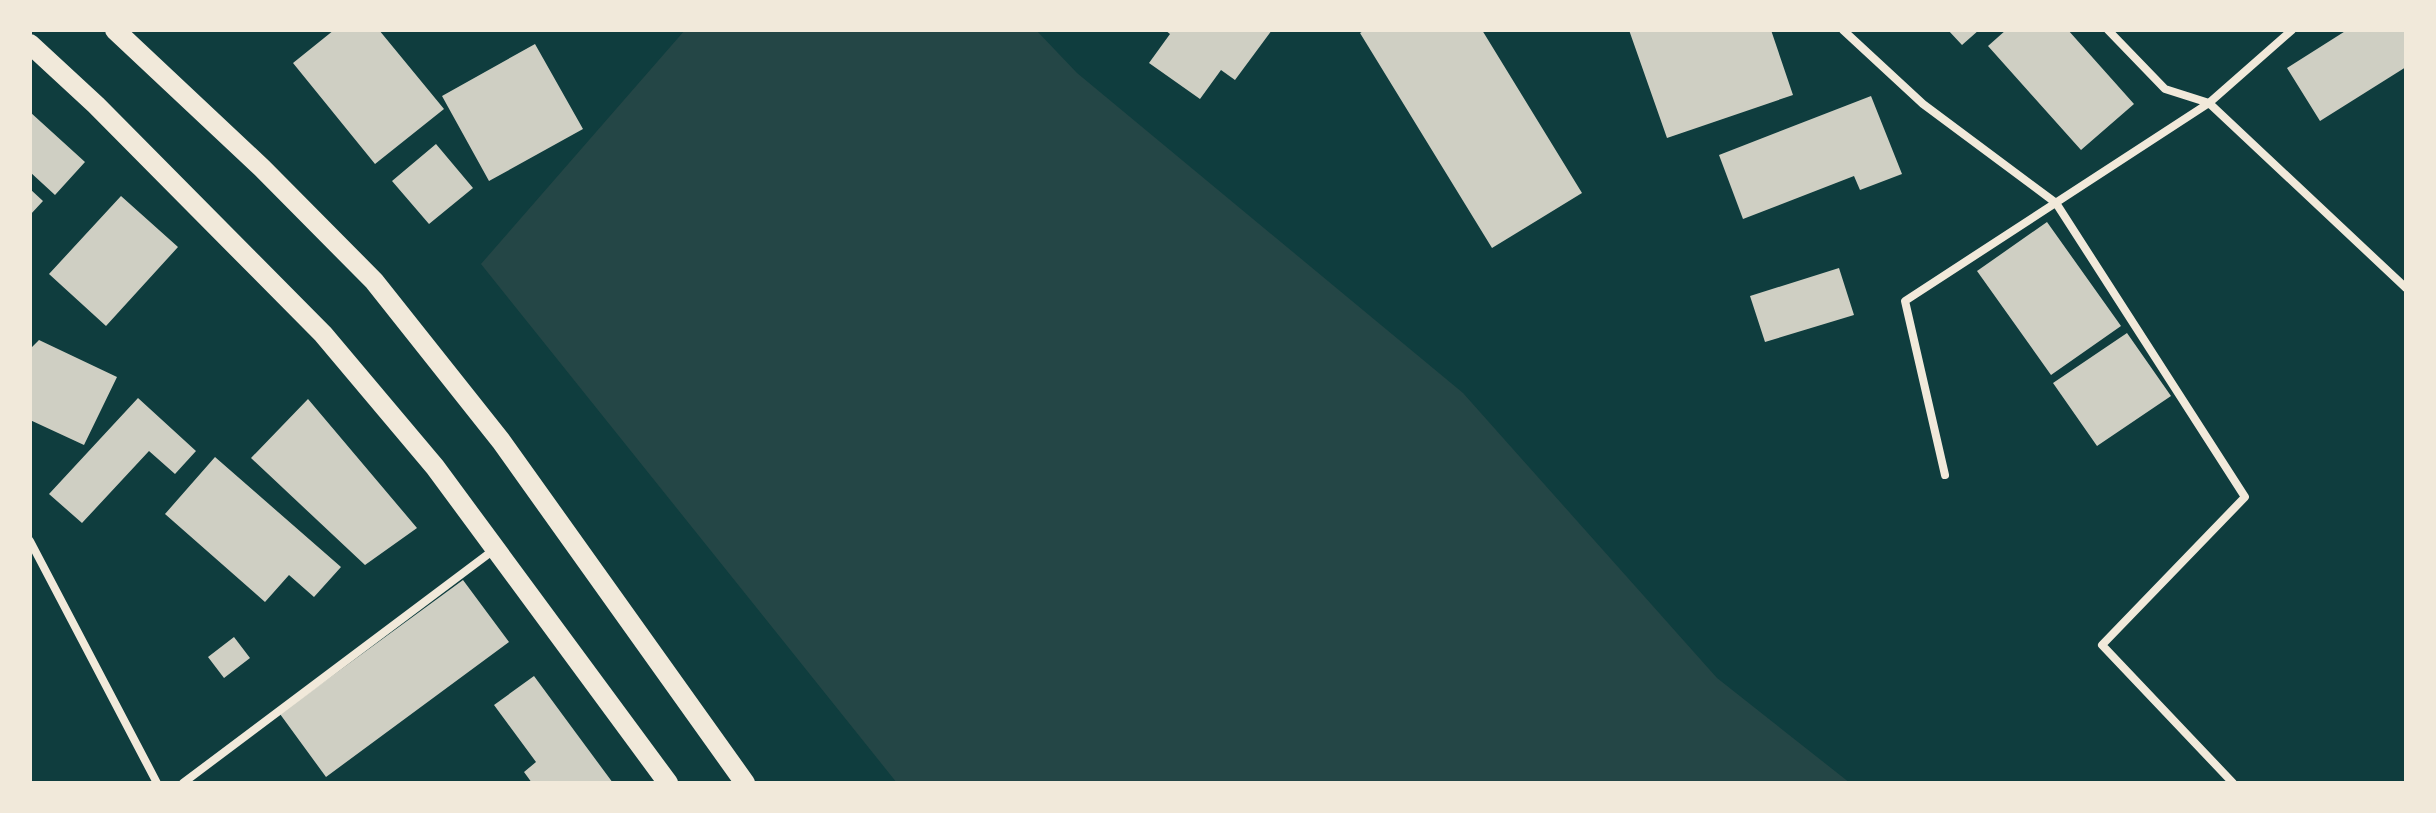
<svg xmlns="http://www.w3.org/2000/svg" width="2436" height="813" viewBox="0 0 2436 813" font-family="'Varela Round',sans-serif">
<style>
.green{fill:#244646}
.building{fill:#cfcfc3}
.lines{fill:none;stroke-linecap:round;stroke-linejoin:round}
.minor{stroke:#f1e9da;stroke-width:8}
.primary{stroke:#f1e9da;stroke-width:20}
</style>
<rect width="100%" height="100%" fill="#0f3d3e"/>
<path class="green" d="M685,30H1036L1077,73L1463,393L1717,678L1850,783H897L481,264Z"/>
<path class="building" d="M334,30H379L444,109L375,164L293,63Z
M1165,30H1226L1228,32L1230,30H1272L1235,80L1221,70L1200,99L1149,63L1170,34Z
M1365,30H1482L1582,193L1492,248L1360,33Z
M1629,30H1771L1793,95L1667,138Z
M1948,30H1979L1962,45Z
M2006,30H2068L2134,104L2081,150L1988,46Z
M2347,30H2406V67L2320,121L2287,68Z
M535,44L583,129L489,181L442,96Z
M1871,96L1902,174L1860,190L1854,176L1743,219L1719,155Z
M30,112L85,162L55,195L30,172Z
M436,144L473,188L429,224L392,181Z
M30,189L43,201L30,215Z
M121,196L178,247L106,326L49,274Z
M2047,222L2121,326L2051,375L1977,271Z
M1839,268L1854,315L1765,342L1750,296Z
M2127,333L2171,396L2097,446L2053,383Z
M39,340L117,377L84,445L30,420V349Z
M138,398L196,451L175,474L149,451L82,523L49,494Z
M308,399L417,528L365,565L251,458Z
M215,457L341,567L314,597L289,575L265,602L165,514Z
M463,580L509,642L326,777L280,714Z
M234,637L250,658L224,678L208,657Z
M534,676L576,733L613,783H532L524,772L536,762L494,705Z"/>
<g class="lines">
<path class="minor" d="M1843,30L1923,104L2056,203L2245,497L2102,645L2233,783
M2108,30L2165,89L2209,103L2406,288
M1945,475L1905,301L2209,103L2292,30
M30,541L157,783
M183,783L495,549"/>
<path class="primary" d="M115,30L262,168L374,281L501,441L745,783
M30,44L96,105L323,334L435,467L668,783"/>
</g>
<rect width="2436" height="813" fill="none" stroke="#f1e9da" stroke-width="64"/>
</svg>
